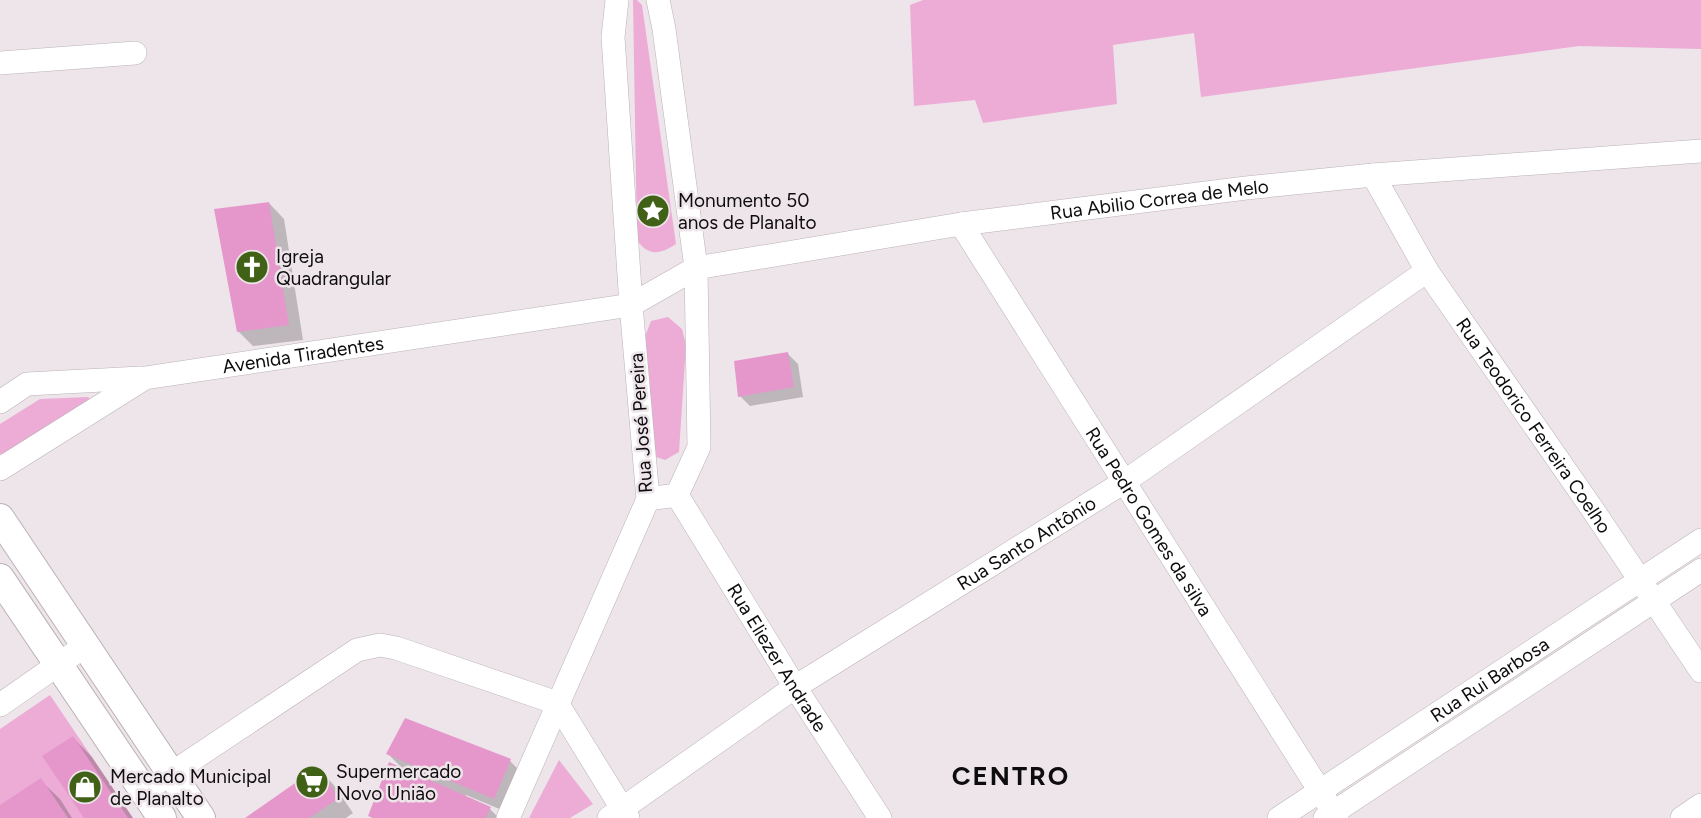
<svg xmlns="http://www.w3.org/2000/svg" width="1701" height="818" viewBox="0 0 1701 818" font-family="Figtree,sans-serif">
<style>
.green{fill:#ecacd6}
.shadow{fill:#0003}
.building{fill:#e597cb}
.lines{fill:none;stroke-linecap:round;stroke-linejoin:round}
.minor-casing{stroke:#bab2b7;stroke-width:24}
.tertiary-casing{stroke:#bab2b7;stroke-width:30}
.minor{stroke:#fff;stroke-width:23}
.tertiary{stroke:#fff;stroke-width:28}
.labels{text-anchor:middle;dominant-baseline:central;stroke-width:5;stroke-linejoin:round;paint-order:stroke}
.poi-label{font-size:19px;fill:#0e0c0d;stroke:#ede5ea;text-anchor:start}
.street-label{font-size:19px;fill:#0e0c0d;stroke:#ede5ea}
.district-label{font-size:26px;font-weight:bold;letter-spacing:2px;fill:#0e0c0d;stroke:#ede5ea}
</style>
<rect width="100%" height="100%" fill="#ede5ea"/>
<path class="green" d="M633,0H637L642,5L676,244C661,254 648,257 637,240Z
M923,0H1701V49L1579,46L1201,97L1194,33L1113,45L1117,104L983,123L975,100L914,106L910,5Z
M668,317L682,329L686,345L679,452L665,460L656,457L648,448L644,339L651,321Z
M88,397L91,400L1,455L0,453V424L40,399Z
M50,695L133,818H0V729Z
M559,760L593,804L570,818H529Z"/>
<path class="shadow" d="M269,203L284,219L303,340L253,346L238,331Z
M788,354L798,364L803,397L750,406L740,396Z
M73,738L92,757L133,818H86Z
M388,754L510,761L525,776L509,813L466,795L465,798L490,809L499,818H373L370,816L405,771Z
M318,769L333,784L353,813L346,818H248Z
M40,780L60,799L72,818H0V807Z"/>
<path class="building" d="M269,202L289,325L237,332L214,209Z
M788,352L794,387L738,397L734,361Z
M405,718L511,759L494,799L386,754Z
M73,736L128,818H84L42,756Z
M389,762L491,807L486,818H373L368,816Z
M318,767L339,798L309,818H245Z
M41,778L68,818H0V805Z"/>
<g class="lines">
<defs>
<g id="minor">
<path d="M0,63L135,53"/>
<path id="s1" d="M1373,175L1427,271L1593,510L1701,671"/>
<path id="s2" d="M961,224L1337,818"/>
<path d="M0,402L27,384L141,378"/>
<path id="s3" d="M0,469L145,378L631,305L696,268L961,224L1246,188L1373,175L1701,151"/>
<path id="s4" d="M677,495L795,687L880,818"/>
<path d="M648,499L677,495L699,447L696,268L664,29L658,0"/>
<path d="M0,705L86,645"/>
<path d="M145,791L357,650L380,645L396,648L557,703L628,818"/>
<path d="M508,818L648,499L631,305L613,37L617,0"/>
<path id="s5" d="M609,818L795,687L1124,482L1427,271"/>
<path id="s6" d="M1279,818L1701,540"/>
<path d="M1325,818L1701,570"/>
<path d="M1682,818L1701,805"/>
</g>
<path id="tertiary" d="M0,518L201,818
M0,578L162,818"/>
</defs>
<use href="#minor" class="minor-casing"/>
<use href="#tertiary" class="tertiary-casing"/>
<use href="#minor" class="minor"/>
<use href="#tertiary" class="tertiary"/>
</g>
<defs>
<symbol id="sight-disc" viewBox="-11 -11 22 22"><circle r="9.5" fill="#416116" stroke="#ede5ea"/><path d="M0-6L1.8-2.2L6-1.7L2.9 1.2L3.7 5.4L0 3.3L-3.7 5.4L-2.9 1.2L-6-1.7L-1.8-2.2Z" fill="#fff"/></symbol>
<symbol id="church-disc" viewBox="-11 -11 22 22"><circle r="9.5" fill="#416116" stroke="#ede5ea"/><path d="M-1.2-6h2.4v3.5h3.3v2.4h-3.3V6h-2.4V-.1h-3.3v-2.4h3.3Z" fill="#fff"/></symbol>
<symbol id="supermarket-disc" viewBox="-11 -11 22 22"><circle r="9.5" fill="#416116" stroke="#ede5ea"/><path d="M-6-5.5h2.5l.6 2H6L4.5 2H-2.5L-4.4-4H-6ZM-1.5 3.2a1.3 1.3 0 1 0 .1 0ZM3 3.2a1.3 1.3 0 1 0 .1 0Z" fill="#fff"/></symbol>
<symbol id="shop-disc" viewBox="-11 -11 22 22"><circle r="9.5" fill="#416116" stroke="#ede5ea"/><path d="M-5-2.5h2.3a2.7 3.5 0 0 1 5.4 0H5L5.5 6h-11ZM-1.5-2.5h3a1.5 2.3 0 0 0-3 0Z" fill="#fff"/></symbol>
</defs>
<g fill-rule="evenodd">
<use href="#sight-disc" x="634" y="192" width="38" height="38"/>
<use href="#church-disc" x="233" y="248" width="38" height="38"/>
<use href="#supermarket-disc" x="293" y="763" width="38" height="38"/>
<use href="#shop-disc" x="66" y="768" width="38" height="38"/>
</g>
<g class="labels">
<g class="poi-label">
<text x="678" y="200">Monumento 50<tspan x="678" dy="22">anos de Planalto</tspan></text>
<text x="276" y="256">Igreja<tspan x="276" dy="22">Quadrangular</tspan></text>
<text x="336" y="771">Supermercado<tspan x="336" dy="22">Novo União</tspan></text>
<text x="110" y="776">Mercado Municipal<tspan x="110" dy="22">de Planalto</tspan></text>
</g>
<g class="street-label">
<text stroke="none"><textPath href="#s3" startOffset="1206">Rua Abilio Correa de Melo</textPath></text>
<text stroke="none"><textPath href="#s3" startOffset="331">Avenida Tiradentes</textPath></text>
<text transform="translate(641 423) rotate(-94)">Rua José Pereira</text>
<text stroke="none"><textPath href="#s1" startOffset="298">Rua Teodorico Ferreira Coelho</textPath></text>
<text stroke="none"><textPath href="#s2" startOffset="352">Rua Pedro Gomes da silva</textPath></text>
<text stroke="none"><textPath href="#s5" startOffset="500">Rua Santo Antônio</textPath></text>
<text stroke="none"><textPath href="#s4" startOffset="191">Rua Eliezer Andrade</textPath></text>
<text stroke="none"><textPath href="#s6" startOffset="252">Rua Rui Barbosa</textPath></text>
</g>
<g class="district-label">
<text x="1011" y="776">CENTRO</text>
</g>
</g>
</svg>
